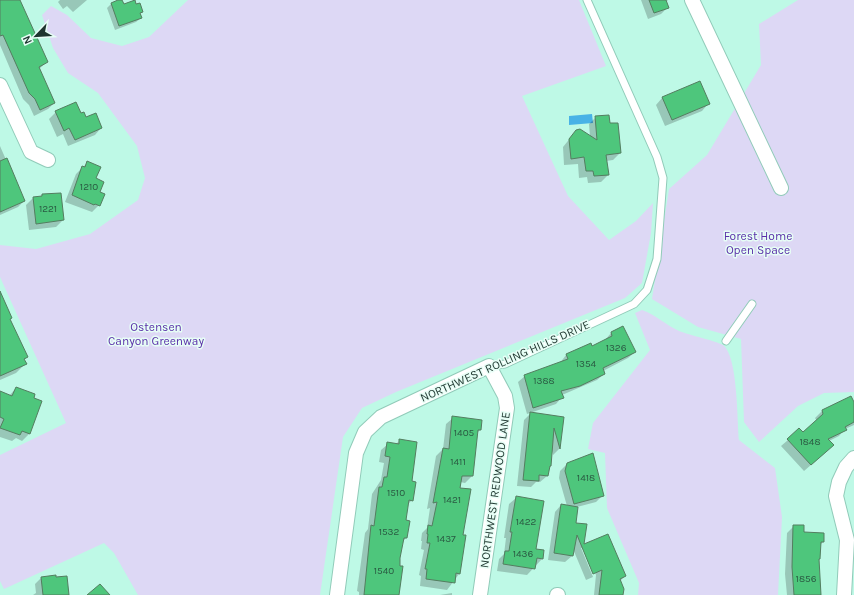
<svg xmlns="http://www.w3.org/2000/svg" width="854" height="595" viewBox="0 0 854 595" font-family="Karla,sans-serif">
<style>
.green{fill:#ddd8f5}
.water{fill:#48b2e6}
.shadow{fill:#0003}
.building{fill:#4ec67c;stroke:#547d60}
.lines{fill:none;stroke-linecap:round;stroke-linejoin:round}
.lane-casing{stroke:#91cbb9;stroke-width:9}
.street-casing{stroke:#91cbb9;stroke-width:16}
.lane{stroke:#fff;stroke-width:7}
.street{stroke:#fff;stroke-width:14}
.labels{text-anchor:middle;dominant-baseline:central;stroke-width:3;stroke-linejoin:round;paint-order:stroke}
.number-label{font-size:10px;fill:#2a5a42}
.park-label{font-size:12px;fill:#5a2fa9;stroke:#e7fef6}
.street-label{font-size:12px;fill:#1e362f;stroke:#e7fef6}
</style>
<rect width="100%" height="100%" fill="#bef9e6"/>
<path class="green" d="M188,0H579L606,66L522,96L568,196L609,240L636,221L653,203L651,233L642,283L625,298L396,392L362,408L343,437L320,595H138L114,553L104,543L4,589L0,581V455L66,423L0,277V245L36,249L90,234L138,200L145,178L137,146L98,93L68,73L53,48L42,15L51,6L67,15L91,38L122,46L149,37Z
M798,0H854V392L824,393L798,406L759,442L744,422L741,339L698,327L652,299L669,189L707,155L761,65L759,24Z
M642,310C656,315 666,325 679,331C689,335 716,341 723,345C738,356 737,420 739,440L775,468L782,517L778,595H638L639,583L607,508L605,453L588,449L593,423L650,350L635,313Z"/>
<path class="water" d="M592,114L593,123L569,125V116Z"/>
<path class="shadow" d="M0,0H15L47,62L39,69L54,103L48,109L34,116L29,105L23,99L0,45Z
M60,0H87L73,12L67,6L63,9L58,2Z
M121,0L123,6L139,14L141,18L136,22L115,30L107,8L111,4Z
M641,0H668L666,2L668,7L661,14L648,19Z
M662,98L708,104L702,111L665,126L656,105Z
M56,112L81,114L101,128L95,135L68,146L63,134L57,137L49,119Z
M596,117L609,124L620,153L613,160L606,161L608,175L601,182L588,183L587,177L579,178L578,164L564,165L563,147L576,131L590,137L589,124Z
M0,146L24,201L18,207L0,215Z
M88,162L99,192V205L92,212L65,202L76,174Z
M42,195L63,220L56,227L29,230L26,205L33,198L40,197Z
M0,301L27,357L24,360L25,364L16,373L0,380Z
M611,333L635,352L628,358L603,371L604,374L597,380L562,395V397L556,404L527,414L518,382L525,376L560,363L566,355L591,344L592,347L605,340Z
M16,388L41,402L29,434L22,441L16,438L12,441L0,437V392L9,396Z
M850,397L854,405V425L845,429L839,436L829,441L826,452L804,471L781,446L788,440L803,434L817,421L815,418L822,411Z
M531,413L563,418L559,449L553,455L552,450L550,466L547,476L540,482H536L531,487L517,486L524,420Z
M453,418L480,430L477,433L472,476L465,483L460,482L462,535L459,574L447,590L420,586L421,576L419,575L424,550L421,549L422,541H421L422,533L427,528L430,508L427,509L436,456L443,449L446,424Z
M400,440L410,482L412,500L407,505L405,521L409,522L406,538L402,542L399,566L402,567L399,595H359V592L357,591L365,533L368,529L372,494L381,480L384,463L379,462L381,450L388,444L395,445Z
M567,464L603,495L596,502L577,507L575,523L583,546L625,576L620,581L622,595H594L596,575L583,548H581L593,577L586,580L573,549L572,556L565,562L548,560L555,512L561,505L567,506L559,478L560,471Z
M516,498L535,549L542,559L527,575L497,571L499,559L504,554L506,538H504L509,504Z
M794,526L803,533L823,542L820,545L818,560L820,595H787L785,574L787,533Z
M41,578L68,595H33L36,593L35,584Z
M452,593V595H440Z"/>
<path class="building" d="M0,0H20L48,62L39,67L55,103L40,110L35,99L29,93L3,35L0,36Z
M118,0H122L124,4L135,0L136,4L140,3L143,12L140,13L142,18L119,26L111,3Z
M649,0H666L669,8L654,13Z
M700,81L710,104L672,120L662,97Z
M76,102L81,113L84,112L86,117L96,113L102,128L75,140L69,128L64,131L55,111Z
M609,115L610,123H618L621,153L606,155L609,175L594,176L593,171H586L584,157L571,159L569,139L576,130L580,129L597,140L595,116Z
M7,158L25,201L0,212V161Z
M87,161L101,167L96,178L104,182L100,192L105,194L100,206L95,204L94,205L72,195L82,166L85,167Z
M61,193L64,220L36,224L33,197L42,196V194Z
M0,291L12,318L10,319L28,357L24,359L27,364L0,376Z
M623,326L636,352L603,368L605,374L580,386L561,391L564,398L533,408L524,375L568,359L566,354L591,343L592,346L612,336L611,332Z
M16,387L35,394L34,398L42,401L30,434L22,431L20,435L0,428L4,419L0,417V391L12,396Z
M851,396L854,402V422L845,427L847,430L828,439L834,445L811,465L787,439L799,428L803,432L823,414L822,410Z
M530,412L564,417L560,449L554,428L551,466H550L548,476L539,475V481L523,480Z
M452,416L482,420L481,430H478L473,476H462L460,488L471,489L463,535H466L460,574L456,573L455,583L426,579L427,569H425L430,543H427L428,534H427L428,525L432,526L437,502L433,503L443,448L449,449Z
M399,439L417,442L412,481L416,482L413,501L409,500L406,520L410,521L407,538H404L400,558V566H403L399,595H364L371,525L374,526L379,487H382L384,477H387L390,457L385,456L387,442L399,444Z
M593,453L604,496L574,504L565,471L567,463Z
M516,496L544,501L536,549L544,550L543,559L537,558L535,569L503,564L505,551H509L512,532H510Z
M561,504L578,507L576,523L587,524L584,544L608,534L626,576L620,579L624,589L623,595H599L602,570L593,574L577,535L573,556L554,553Z
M793,525H804V532L824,533V542H821L820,559H819L821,595H794L792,567Z
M56,575V577L67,576L69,595H43L41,577Z
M100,584L110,595H87Z"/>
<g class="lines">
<defs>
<path id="lane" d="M726,341L752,304
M489,366L505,364L634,304L647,290L657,259L663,178L657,157L587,0"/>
<path id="street" d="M692,0L781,188
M0,85L31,152L48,160
M337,595L356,453L365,432L381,417L489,366L505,396L507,408L480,595
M557,595H558
M844,595L847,540L836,496L839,482L846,467L854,458"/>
</defs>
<use href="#lane" class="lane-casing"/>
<use href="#street" class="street-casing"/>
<use href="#lane" class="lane"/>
<use href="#street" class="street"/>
</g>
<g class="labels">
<g class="number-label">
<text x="89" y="187">1210</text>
<text x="48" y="209">1221</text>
<text x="616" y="348">1326</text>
<text x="586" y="364">1354</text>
<text x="544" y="381">1388</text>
<text x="464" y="433">1405</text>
<text x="810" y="442">1848</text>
<text x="458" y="462">1411</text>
<text x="586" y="478">1418</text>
<text x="396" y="493">1510</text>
<text x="452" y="500">1421</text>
<text x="526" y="522">1422</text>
<text x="389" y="532">1532</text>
<text x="446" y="539">1437</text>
<text x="523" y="554">1436</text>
<text x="384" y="571">1540</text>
<text x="806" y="579">1856</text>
</g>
<g class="park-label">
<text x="758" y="236">Forest Home<tspan x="758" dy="14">Open Space</tspan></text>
<text x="156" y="327">Ostensen<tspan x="156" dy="14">Canyon Greenway</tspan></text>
</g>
<g class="street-label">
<text transform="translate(505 361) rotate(-24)">NORTHWEST ROLLING HILLS DRIVE</text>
<text transform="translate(495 490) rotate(-82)">NORTHWEST REDWOOD LANE</text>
</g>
</g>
<g transform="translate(36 36) rotate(245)" stroke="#e7fef6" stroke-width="3" paint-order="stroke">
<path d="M0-3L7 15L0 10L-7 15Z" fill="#1e362f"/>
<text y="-6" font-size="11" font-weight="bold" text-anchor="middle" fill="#1e362f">N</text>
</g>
</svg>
